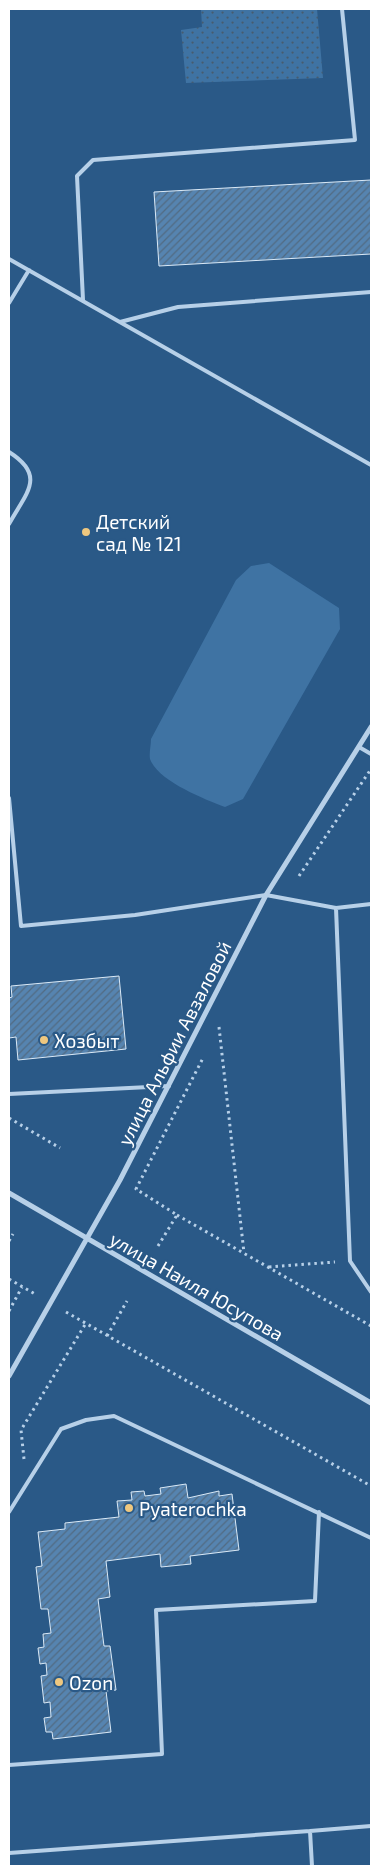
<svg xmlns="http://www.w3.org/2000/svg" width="380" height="1875" viewBox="0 0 380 1875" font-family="'Exo 2',sans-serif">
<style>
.park{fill:url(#park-dots)}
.garden{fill:#3f73a3}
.building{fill:url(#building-hatch);stroke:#dae9f6}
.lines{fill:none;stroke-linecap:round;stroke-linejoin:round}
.path{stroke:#b7d0e8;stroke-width:3;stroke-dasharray:2.5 4;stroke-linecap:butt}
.service{stroke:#b7d0e8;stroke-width:4}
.minor{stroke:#b7d0e8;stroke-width:5}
.poi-dot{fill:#eec77f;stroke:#2a5987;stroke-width:2}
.labels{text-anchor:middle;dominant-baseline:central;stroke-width:4.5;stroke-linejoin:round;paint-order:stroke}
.poi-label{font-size:19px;fill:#fff;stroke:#2a5987;text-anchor:start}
.street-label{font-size:19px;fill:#fff;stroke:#2a5987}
</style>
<defs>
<pattern id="park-dots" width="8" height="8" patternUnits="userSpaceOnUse" patternTransform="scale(1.25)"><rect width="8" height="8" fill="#3f73a3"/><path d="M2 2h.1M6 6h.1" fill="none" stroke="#475c6f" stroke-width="1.8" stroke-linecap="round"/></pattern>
<pattern id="building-hatch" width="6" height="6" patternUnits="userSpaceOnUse" patternTransform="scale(1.25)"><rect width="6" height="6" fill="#5684b0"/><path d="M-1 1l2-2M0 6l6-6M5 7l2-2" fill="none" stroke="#526b83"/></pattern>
</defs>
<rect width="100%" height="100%" fill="#2a5987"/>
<path class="park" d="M201,9H317L323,78L186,83L181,30L202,27Z"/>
<path class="garden" d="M269,563L339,608L340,629L243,799L225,807C204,799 158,781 150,759C149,753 151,745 151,739L236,580L251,566Z"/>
<path class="building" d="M371,180V254L159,266L154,192Z
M119,976L126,1049L18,1060L16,1037L9,1038V998L12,997L11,986Z
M186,1484L188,1498L219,1491V1496L232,1494L239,1550L190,1556L191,1564L161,1567L160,1554L106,1561L110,1597L98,1599L104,1646H110L116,1690L106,1691L111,1732L53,1739L52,1732H46L44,1718L51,1717L50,1702L44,1703L41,1676L47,1675L46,1663L40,1664L38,1648L44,1647L43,1634L51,1633L48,1609H41L36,1567L42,1566L38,1532L65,1529V1523L119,1517L117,1501L132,1500L131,1492L144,1491L145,1496L161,1494L160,1488Z"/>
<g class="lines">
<path class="path" d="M299,876L371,769
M219,1027L244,1253
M9,1118L60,1148
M177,1215L371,1326
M9,1241L13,1234
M158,1246L177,1215L136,1189L203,1058
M269,1267L335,1262
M9,1279L35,1294
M9,1311L22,1287
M66,1312L371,1486
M107,1336L127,1301
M24,1459L21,1430L86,1323"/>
<path class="service" d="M9,259L371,465
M83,300L77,176L93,160L355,140L342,9
M9,303L29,270
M120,322L178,307L371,292
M9,452C47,476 26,493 9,524
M359,747L371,754
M9,798L21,926L135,915L266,895L336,908
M371,904L336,908L350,1261L371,1292
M9,1094L169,1086
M9,1512L61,1429L86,1420L114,1416L371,1538
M9,1765L162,1754L156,1610L315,1601L319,1512
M9,1853L310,1831
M312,1866L310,1831L371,1826"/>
<path class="minor" d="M9,1193L371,1403
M9,1376L120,1180L266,895L371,727"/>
</g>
<g class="poi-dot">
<circle cx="86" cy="532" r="5"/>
<circle cx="44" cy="1040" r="5"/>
<circle cx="129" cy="1508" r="5"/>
<circle cx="59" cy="1682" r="5"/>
</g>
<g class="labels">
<g class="poi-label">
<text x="96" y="521">Детский<tspan x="96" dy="22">сад № 121</tspan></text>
<text x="54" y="1040">Хозбыт</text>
<text x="139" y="1508">Pyaterochka</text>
<text x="69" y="1682">Ozon</text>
</g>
<g class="street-label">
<text transform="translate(174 1043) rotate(-63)">улица Альфии Авзаловой</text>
<text transform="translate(197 1286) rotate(30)">улица Наиля Юсупова</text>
</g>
</g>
<rect width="380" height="1875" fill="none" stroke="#ffffff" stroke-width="20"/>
</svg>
